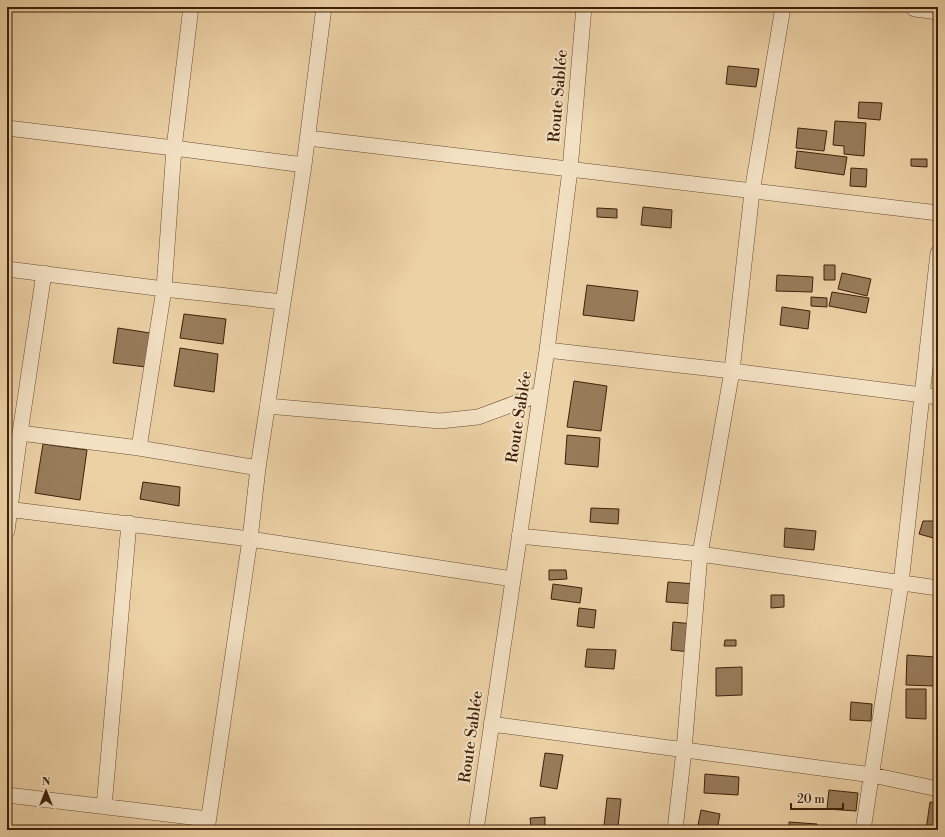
<svg xmlns="http://www.w3.org/2000/svg" width="945" height="837" viewBox="0 0 945 837" font-family="'Libre Bodoni',serif">
<style>
.building{fill:#987c5a;stroke:#3e2009}
.lines{fill:none;stroke-linecap:round;stroke-linejoin:round}
.minor-casing{stroke:#6a4c30;stroke-width:16}
.tertiary-casing{stroke:#6a4c30;stroke-width:20}
.minor{stroke:#f3e1c4;stroke-width:15}
.tertiary{stroke:#f3e1c4;stroke-width:19}
.labels{text-anchor:middle;dominant-baseline:central;stroke-width:4;stroke-linejoin:round;paint-order:stroke}
.street-label{font-size:16px;fill:#3e2009;stroke:#f3e1c4}
</style>
<rect width="100%" height="100%" fill="#ecd1a5"/>
<filter id="stains"><feTurbulence type="fractalNoise" baseFrequency=".005" numOctaves="4"/><feColorMatrix values="0 0 0 0 .2 0 0 0 0 .09 0 0 0 0 .02 0 0 0 .5 -.17"/></filter>
<radialGradient id="worn" r=".72"><stop offset=".6" stop-color="#630" stop-opacity="0"/><stop offset="1" stop-color="#630" stop-opacity=".3"/></radialGradient>
<path class="building" d="M728,66L759,69L756,87L726,84Z
M859,102L882,103L880,120L858,118Z
M835,121L866,123L864,156L844,154V146L833,145Z
M798,128L827,131L824,151L796,148Z
M797,151L847,157L844,175L795,168Z
M911,159H927V167L911,166Z
M851,168L867,169L866,187L850,186Z
M643,207L672,210L671,228L641,225Z
M597,208L617,209V218L597,217Z
M824,265H835V280H824Z
M842,273L871,279L867,296L838,289Z
M777,275L813,277L812,292L776,291Z
M587,285L638,291L634,321L583,315Z
M832,292L869,298L866,313L829,306Z
M811,297L827,298V307L811,306Z
M782,307L810,311L808,329L780,325Z
M184,314L226,319L223,344L180,338Z
M118,328L150,333L146,367L113,363Z
M180,348L218,354L214,392L174,386Z
M574,381L607,386L601,431L567,427Z
M567,435L600,438L598,467L565,464Z
M43,444L87,450L80,500L35,493Z
M143,482L180,487L179,506L140,499Z
M591,508L619,509L618,524L590,522Z
M923,521H937V539L919,534Z
M785,528L816,531L814,550L784,547Z
M549,570H566L567,579L549,580Z
M668,582L697,584L696,604L666,602Z
M553,584L582,588L580,603L551,599Z
M771,595H784V607L771,608Z
M579,608L596,610L594,628L577,626Z
M673,622L693,624L690,652L671,650Z
M725,640H736V646H724Z
M587,649L616,650L614,669L585,667Z
M907,655L935,657L934,686L906,685Z
M742,667V695L716,696V668Z
M906,689H926V719L906,718Z
M851,702L872,704L871,721L850,720Z
M545,753L563,755L557,789L540,786Z
M705,774L739,777L738,795L704,793Z
M829,790L858,793L856,811L827,809Z
M607,798L621,799L618,827L604,826Z
M930,802L938,803V830H926Z
M701,810L720,814L717,830H697Z
M545,817V827H531L530,818Z
M789,822L817,824V830H789Z"/>
<g class="lines">
<defs>
<path id="minor" d="M7,128L174,148L304,165
M308,138L938,213
M7,269L164,289L283,302
M547,350L732,371L938,397
M267,406L440,421L478,417L540,394
M20,433L139,448L258,468
M139,448L164,289L174,148L191,7
M7,509L250,539L513,579
M7,531L20,433L44,273
M519,536L700,554L938,588
M491,724L872,775L938,789
M7,795L208,819
M104,807L129,523
M207,830L250,539L258,468L304,165L324,7
M476,830L547,350L570,170L584,7
M675,830L684,750L700,554L732,371L752,192L783,7
M863,830L901,583L938,253"/>
<path id="tertiary" d="M915,7L938,10"/>
</defs>
<use href="#minor" class="minor-casing"/>
<use href="#tertiary" class="tertiary-casing"/>
<use href="#minor" class="minor"/>
<use href="#tertiary" class="tertiary"/>
</g>
<g class="labels">
<g class="street-label">
<text transform="translate(558 96) rotate(-85)">Route Sablée</text>
<text transform="translate(519 417) rotate(-81)">Route Sablée</text>
<text transform="translate(471 737) rotate(-82)">Route Sablée</text>
</g>
</g>
<rect width="945" height="837" fill="none" stroke="#ecd1a5" stroke-width="24"/>
<rect x="8" y="8" width="929" height="821" fill="none" stroke="#3e2009" stroke-width="2"/>
<rect x="12" y="12" width="921" height="813" fill="none" stroke="#3e2009"/>
<g transform="translate(46 791)" stroke="#f3e1c4" stroke-width="3" paint-order="stroke">
<path d="M0-3L7 15L0 10L-7 15Z" fill="#3e2009"/>
<text y="-6" font-size="11" font-weight="bold" text-anchor="middle" fill="#3e2009">N</text>
</g>
<path d="M791 803v6h52v-6" fill="none" stroke="#3e2009" stroke-width="2"/>
<text x="797" y="803" font-size="12" fill="#3e2009" stroke="#f3e1c4" stroke-width="3" paint-order="stroke">20 m</text>
<rect width="100%" height="100%" filter="url(#stains)"/>
<rect width="100%" height="100%" fill="url(#worn)"/>
</svg>
